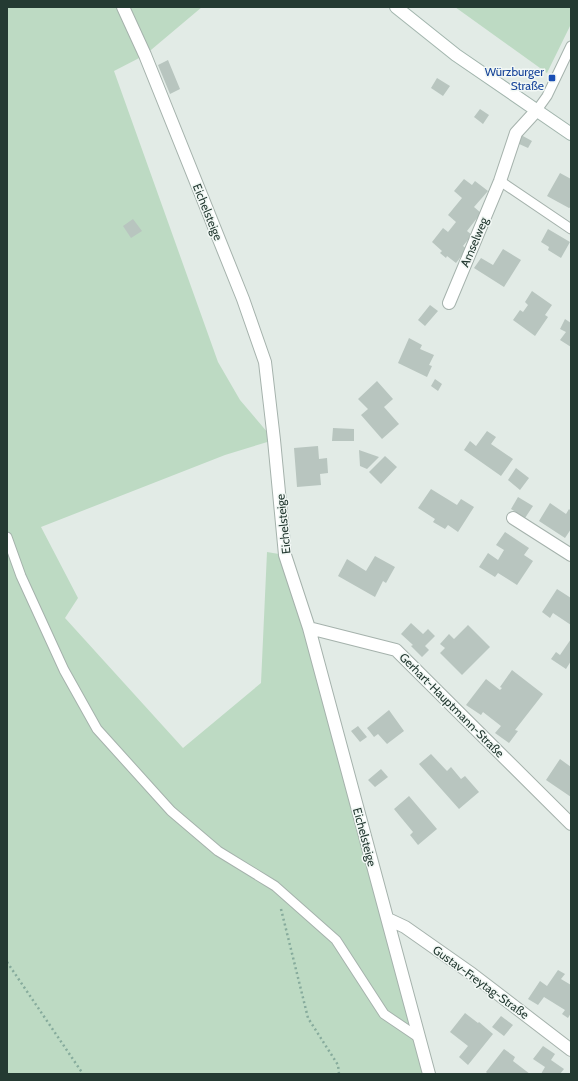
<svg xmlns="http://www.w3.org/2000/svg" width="578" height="1081" viewBox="0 0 578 1081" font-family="Cabin,sans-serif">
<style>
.green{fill:#bddac3}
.building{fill:#b8c5bf}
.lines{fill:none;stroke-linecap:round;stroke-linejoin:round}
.lane-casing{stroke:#a5b2ac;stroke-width:11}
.street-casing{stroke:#a5b2ac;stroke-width:14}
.secondary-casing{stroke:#a2b5ad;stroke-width:14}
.path{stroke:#86ab9c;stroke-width:2.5;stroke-dasharray:2 3;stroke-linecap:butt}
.lane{stroke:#fff;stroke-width:9}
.street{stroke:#fff;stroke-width:12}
.secondary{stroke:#fff;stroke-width:12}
.transit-dot{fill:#1a4fb4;stroke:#f2f8f5;stroke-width:1.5}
.labels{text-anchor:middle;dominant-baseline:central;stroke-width:3;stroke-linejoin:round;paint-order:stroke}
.transit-label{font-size:12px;fill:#164399;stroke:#f2f8f5;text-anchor:end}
.street-label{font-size:12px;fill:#243a32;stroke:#f2f8f5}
</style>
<rect width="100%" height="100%" fill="#e2ebe6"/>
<path class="green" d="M7,7H202L145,55L114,71L218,362L240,400L274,440L225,455L41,527L78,598L65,618L183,748L261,683L267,552L285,555L433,1074H7Z
M455,7H571V24L547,73Z"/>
<path class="building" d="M168,60L180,89L170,94L158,65Z
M437,78L450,86L443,96L431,88Z
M480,109L489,115L483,124L474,117Z
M521,135L532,141L528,148L517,143Z
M560,173L571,179V207L569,208L547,196Z
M464,179L472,185L475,181L488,191L474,207L481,213L467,231L472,235L463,246L467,249L456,263L447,256L446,258L440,253L442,251L432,242L443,228L448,232L456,222L448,215L462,198L454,191Z
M133,219L142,231L131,238L123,226Z
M548,229L570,242L561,258L548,250L549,247L541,242Z
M503,249L521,260L504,287L474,268L481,258L493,265Z
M532,291L552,305L545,315L548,317L535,336L513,320L520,310L523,312L528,305L525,302Z
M430,305L438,311L425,326L418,320Z
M565,319L571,323V347L560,340L566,332L560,329Z
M409,338L422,345L420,349L434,355L429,365L432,366L427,377L398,363Z
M435,379L442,384L438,391L431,386Z
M377,381L393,399L384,407L399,424L382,439L361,415L368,409L358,399Z
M333,428L354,429V441H332Z
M487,431L496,437L491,444L513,459L501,476L464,450L470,441L476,446Z
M318,446L319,459L327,458L328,473L320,474L321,485L297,487L294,448Z
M359,450L379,457L367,469L360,466Z
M385,456L397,467L381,484L369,472Z
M516,468L529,478L520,490L508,480Z
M431,489L457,505L461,499L474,507L458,532L448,525L445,529L433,522L435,519L418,508Z
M518,497L533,506L525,518L511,509Z
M550,503L566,514L569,509L571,511V529L565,538L539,521Z
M505,532L529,548L524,555L533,561L517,585L498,573L495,577L479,567L488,553L498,560L504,550L496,545Z
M375,556L395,567L386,583L383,581L375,597L338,576L347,559L366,571Z
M557,589L571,598V625L553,613L550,618L542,612Z
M411,623L423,634L428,629L435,636L425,646L429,650L422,657L411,646L413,645L401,634Z
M468,625L490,647L462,675L440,653L445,648L440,644L449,634L454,639Z
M571,639V661L566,669L551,659L556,652L560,655Z
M512,670L543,694L515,730L518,731L509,743L495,733L501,726L483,712L481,715L466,705L486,679L500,690L502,688L500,687Z
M389,710L404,731L387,744L378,734L374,737L367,728Z
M358,726L367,737L360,742L351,731Z
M431,754L447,771L451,767L461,779L465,776L479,792L459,809L419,764Z
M560,759L571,767V797L546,780Z
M381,769L388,777L375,787L368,780Z
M409,796L437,829L418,845L410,835L413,832L394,809Z
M558,970L565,974L561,979L571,985V1013L568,1018L562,1014L565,1010L544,997L538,1005L528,999L540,981L547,986Z
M465,1013L478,1023L479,1022L493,1034L468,1065L459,1057L468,1046L450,1032Z
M501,1016L513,1025L504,1036L492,1027Z
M543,1046L555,1054L551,1060L564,1069L560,1074H541L545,1067L533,1059Z
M504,1049L515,1057L513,1061L530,1074H488L486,1072Z"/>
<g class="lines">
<defs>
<path id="lane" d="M537,110L547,96L571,46
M500,181L571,229
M7,537L21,576L64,670L97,729L171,811L218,851L275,886L336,940L384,1014L418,1037"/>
<path id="street" d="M123,7L145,55L243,299L265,362L274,440L285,555L309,628L429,1074
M449,303L500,181L516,133L537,110
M513,518L571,555
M309,628L396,650L571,824
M388,919L405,927L472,974L571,1050"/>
<path id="secondary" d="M396,7L456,55L571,134"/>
</defs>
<use href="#lane" class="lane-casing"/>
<use href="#street" class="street-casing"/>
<use href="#secondary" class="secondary-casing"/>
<path class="path" d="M281,909L308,1018L338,1065L339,1074
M7,962L83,1074"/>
<use href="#lane" class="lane"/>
<use href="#street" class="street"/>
<use href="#secondary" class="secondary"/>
</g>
<rect class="transit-dot" x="548" y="74" width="8" height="8" rx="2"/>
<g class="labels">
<g class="transit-label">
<text x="544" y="71">Würzburger<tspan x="544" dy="14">Straße</tspan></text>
</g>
<g class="street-label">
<text transform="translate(208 212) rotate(68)">Eichelsteige</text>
<text transform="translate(474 242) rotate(-67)">Amselweg</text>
<text transform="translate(283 524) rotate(-96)">Eichelsteige</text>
<text transform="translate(452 705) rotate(45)">Gerhart-Hauptmann-Straße</text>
<text transform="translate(365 837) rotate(75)">Eichelsteige</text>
<text transform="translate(481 982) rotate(36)">Gustav-Freytag-Straße</text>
</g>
</g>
<rect width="578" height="1081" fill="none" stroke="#243a32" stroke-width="16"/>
</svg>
